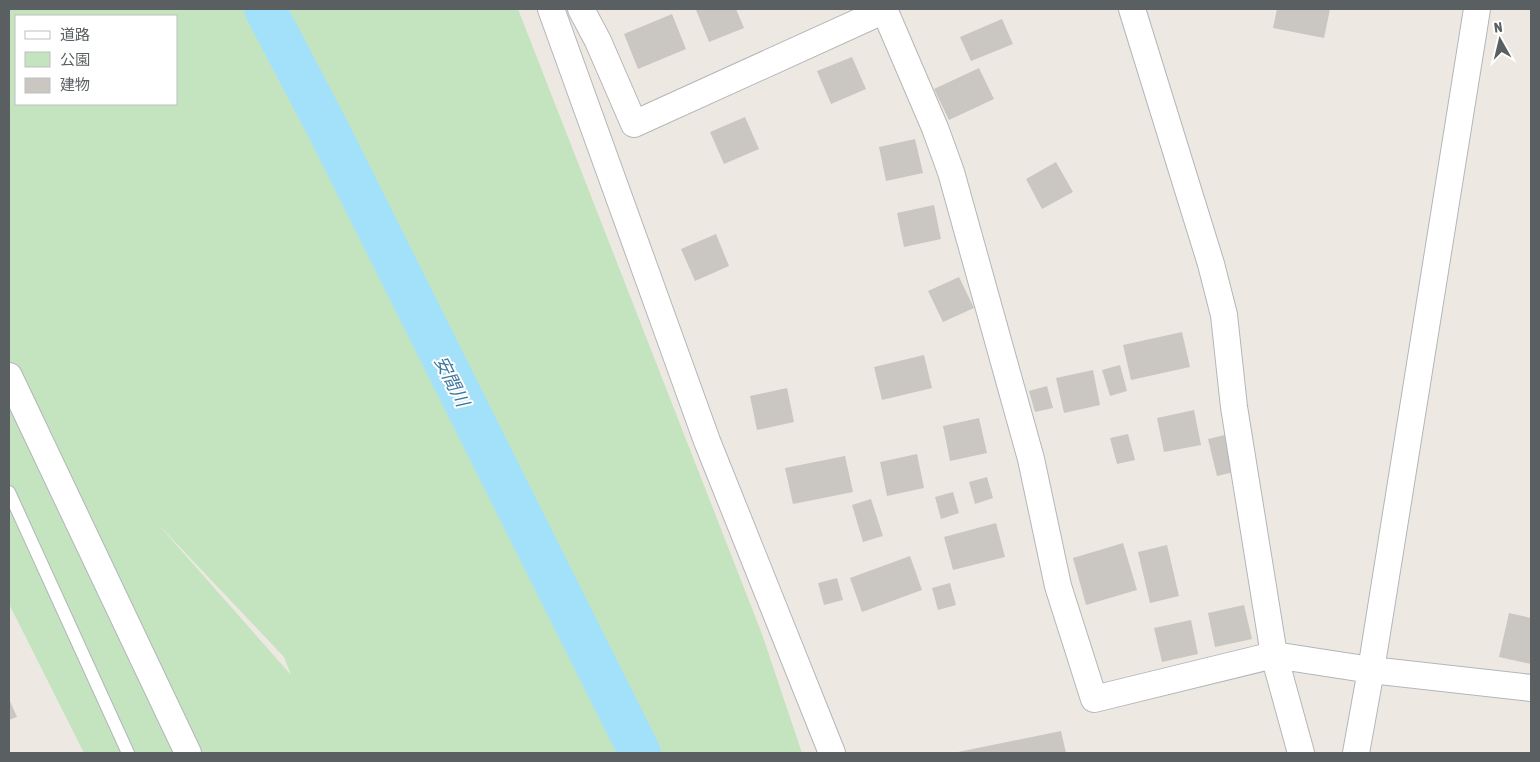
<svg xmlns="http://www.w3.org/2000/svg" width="1540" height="762" viewBox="0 0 1540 762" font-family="'Asap Condensed','Noto Sans JP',sans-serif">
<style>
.green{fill:#c4e4bf;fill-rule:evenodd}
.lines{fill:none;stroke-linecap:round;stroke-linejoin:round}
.river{stroke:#a3e1fb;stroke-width:42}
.building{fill:#cac6c1}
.service-casing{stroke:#b3b6b9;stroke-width:14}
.minor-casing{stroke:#b3b6b9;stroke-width:28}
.service{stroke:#fff;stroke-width:12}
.minor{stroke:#fff;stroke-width:26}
.labels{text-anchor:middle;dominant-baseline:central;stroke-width:4;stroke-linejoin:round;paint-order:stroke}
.water-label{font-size:18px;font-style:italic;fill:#3c779b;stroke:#fff}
</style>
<rect width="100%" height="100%" fill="#ede9e2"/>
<path class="green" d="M9,9H518L762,634L802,753H84L9,604ZM16,16H176V104H16ZM157,523L284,657L291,675Z"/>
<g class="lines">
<path class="river" d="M265,9L328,129L640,753"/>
</g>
<path class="building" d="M699,9H736L744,28L709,42L696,10Z
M1277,9H1330L1324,38L1273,28Z
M672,14L686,49L638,69L624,34Z
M1002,19L1013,44L971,61L960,37Z
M852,57L866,89L831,104L817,71Z
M979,68L994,99L949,120L934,89Z
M745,117L759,149L724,164L710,132Z
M915,139L923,173L886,181L879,147Z
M1056,162L1073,192L1042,209L1026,179Z
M934,205L941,239L904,247L897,213Z
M716,234L729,266L695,281L681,249Z
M959,277L974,308L943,322L928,291Z
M1182,332L1190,367L1131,380L1123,345Z
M924,355L932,388L882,400L874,367Z
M1120,365L1127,391L1110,396L1102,370Z
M1093,370L1100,405L1064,413L1056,378Z
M1047,386L1053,408L1035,412L1029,391Z
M787,388L794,422L757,430L750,396Z
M1194,410L1201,445L1164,452L1157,418Z
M979,418L987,453L950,461L943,426Z
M1128,434L1135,460L1117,464L1110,438Z
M1225,435L1234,472L1217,476L1208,439Z
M917,454L924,488L887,496L880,462Z
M845,456L853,492L793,504L785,468Z
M987,477L993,498L975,504L969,482Z
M953,492L959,513L941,519L935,497Z
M871,499L883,536L863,542L852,505Z
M996,523L1005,557L953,570L944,537Z
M1123,543L1137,590L1086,605L1073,558Z
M1167,545L1179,596L1150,603L1138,552Z
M910,556L922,590L862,612L850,578Z
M837,578L843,600L824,605L818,583Z
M950,583L956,605L938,610L932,588Z
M1244,605L1252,639L1215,647L1208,613Z
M1509,613L1531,618V664L1499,657Z
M1191,620L1198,654L1162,662L1154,628Z
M9,699L17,717L9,720Z
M1061,731L1066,753H958V752Z"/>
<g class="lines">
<defs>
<path id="service" d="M9,492L128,753"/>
<path id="minor" d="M551,9L707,441L832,753
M581,9L598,41L634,124L885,10
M884,9L935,128L951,172L1031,459L1058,586L1094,699L1274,655L1371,670L1531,688
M1132,9L1211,264L1224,315L1234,407L1274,655L1301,753
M9,376L188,753
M1356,753L1371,670L1477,9"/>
</defs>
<use href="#service" class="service-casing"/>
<use href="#minor" class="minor-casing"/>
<use href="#service" class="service"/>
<use href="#minor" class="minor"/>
</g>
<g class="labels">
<g class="water-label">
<text transform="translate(452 381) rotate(63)">安間川</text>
</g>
</g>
<rect width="1540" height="762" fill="none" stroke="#5a5f62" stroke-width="20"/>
<rect x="15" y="15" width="162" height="90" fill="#ffffff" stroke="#bdbfc0"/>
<rect x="25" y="31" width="25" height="8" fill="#ffffff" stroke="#bdbfc0"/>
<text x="60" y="40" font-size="15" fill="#5a5f62">道路</text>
<rect x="25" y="52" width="25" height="15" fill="#c4e4bf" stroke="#bdbfc0"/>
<text x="60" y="65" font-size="15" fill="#5a5f62">公園</text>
<rect x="25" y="78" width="25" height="15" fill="#cac6c1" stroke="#bdbfc0"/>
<text x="60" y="90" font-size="15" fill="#5a5f62">建物</text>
<g transform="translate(1500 40) rotate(352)" stroke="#ffffff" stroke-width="4" paint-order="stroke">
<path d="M0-4L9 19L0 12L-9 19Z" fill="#5a5f62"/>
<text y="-8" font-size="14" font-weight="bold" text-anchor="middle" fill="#5a5f62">N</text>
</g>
</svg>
